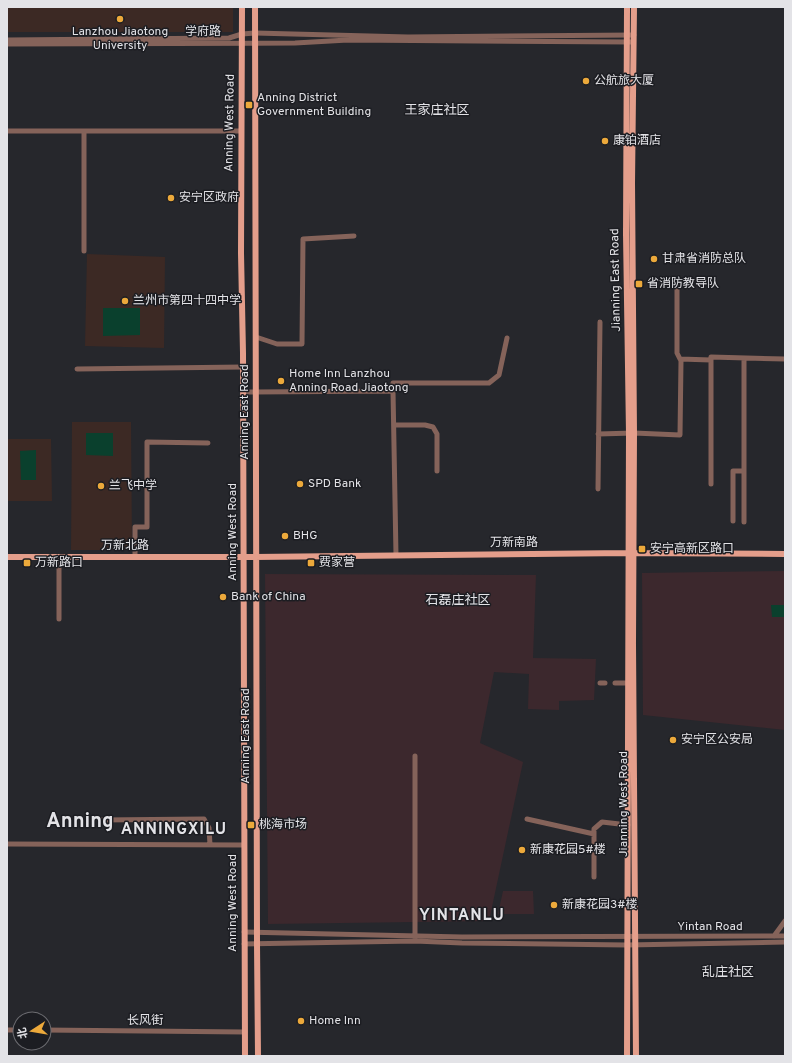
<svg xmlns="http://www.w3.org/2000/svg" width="792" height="1063" viewBox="0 0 792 1063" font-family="Overpass,'Noto Sans SC',sans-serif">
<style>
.commercial{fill:#3c282d}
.education{fill:#3c2924}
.green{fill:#0a402d}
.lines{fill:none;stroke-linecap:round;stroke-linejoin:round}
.minor{stroke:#85635a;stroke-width:5}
.major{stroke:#e49e8b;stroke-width:6}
.poi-dot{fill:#eca93b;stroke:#1c1d22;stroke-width:1.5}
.labels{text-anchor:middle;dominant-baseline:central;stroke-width:3;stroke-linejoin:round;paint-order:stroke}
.poi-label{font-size:12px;fill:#e3e3e7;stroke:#1c1d22;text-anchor:start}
.street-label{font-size:12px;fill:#e3e3e7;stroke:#1c1d22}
.neighbourhood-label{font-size:13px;fill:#e3e3e7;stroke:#1c1d22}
.district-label{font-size:16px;font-weight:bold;letter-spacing:1px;fill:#e3e3e7;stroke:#1c1d22}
.town-label{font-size:20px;font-weight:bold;fill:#e3e3e7;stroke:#1c1d22}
</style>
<rect width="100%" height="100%" fill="#26272c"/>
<path class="commercial" d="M785,571V730L643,715L642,573Z
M265,574L536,575L533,658L596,659L594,700L559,701V710L528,709L529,674L494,672L480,743L523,762L489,921L268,924Z
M503,891H533L534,914H498Z"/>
<path class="education" d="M7,7H233V32H7Z
M87,254L165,257L164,348L85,346Z
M72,422H131L132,550H71Z
M7,439H51L52,501H7Z"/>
<path class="green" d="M103,308H140V335L103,336Z
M86,433H113V456L86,455Z
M36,450V480H21L20,451Z
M771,605H785V617H772Z"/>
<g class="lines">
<path class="minor" d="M7,40L229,38L242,34L255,33L408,37L634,35
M7,44L295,43L348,40L631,42
M7,131H241
M84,251V131
M256,337L277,344H302L303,239L354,236
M680,359L711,360
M77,369L243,367
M393,391V383H489L499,375L507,338
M243,392L393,391L396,555
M394,425H425L433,427L437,434V471
M598,434L634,433L680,435L681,361L677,353V280
M711,484V357L785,359
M598,489L600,322
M733,521V471H744
M744,522V358
M135,556V527H147V442L208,443
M59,557V619
M600,683H605
M615,683H627
M527,819L594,834
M101,820L204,819L209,828L210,845
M7,844L244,845
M594,877V829L602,822L628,825
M244,932L462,937L785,936
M774,936L785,921
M415,938V756
M244,944L415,941L462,943L627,945L785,942
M7,1030H20
M44,1030L245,1032"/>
<path class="major" d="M242,7L241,253L243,353L245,1056
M255,7L257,944L258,1056
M627,7L626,234L629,433L627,1056
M634,7L632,183L634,433L633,644L636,1056
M7,557H243L629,553L785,554"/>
</g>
<g class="poi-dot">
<circle cx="120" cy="19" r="4"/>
<circle cx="586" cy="81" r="4"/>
<rect x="245" y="101" width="8" height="8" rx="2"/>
<circle cx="605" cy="141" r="4"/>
<circle cx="171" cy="198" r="4"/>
<circle cx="654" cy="259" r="4"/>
<rect x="635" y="280" width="8" height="8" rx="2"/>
<circle cx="125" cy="301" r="4"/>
<circle cx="281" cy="381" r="4"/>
<circle cx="300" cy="484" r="4"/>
<circle cx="101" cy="486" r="4"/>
<circle cx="285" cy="536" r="4"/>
<rect x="638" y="545" width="8" height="8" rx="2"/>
<rect x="23" y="559" width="8" height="8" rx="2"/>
<rect x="307" y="559" width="8" height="8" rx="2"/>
<circle cx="223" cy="597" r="4"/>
<circle cx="673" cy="740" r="4"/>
<rect x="247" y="821" width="8" height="8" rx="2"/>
<circle cx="522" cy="850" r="4"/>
<circle cx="554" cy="905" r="4"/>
<circle cx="301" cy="1021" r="4"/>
</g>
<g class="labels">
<g class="poi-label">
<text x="120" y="32" text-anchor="middle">Lanzhou Jiaotong<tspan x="120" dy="14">University</tspan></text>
<text x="594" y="81">公航旅大厦</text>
<text x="257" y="98">Anning District<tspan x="257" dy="14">Government Building</tspan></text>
<text x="613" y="141">康铂酒店</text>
<text x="179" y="198">安宁区政府</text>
<text x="662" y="259">甘肃省消防总队</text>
<text x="647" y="284">省消防教导队</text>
<text x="133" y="301">兰州市第四十四中学</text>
<text x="289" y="374">Home Inn Lanzhou<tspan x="289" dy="14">Anning Road Jiaotong</tspan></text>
<text x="308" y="484">SPD Bank</text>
<text x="109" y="486">兰飞中学</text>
<text x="293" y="536">BHG</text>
<text x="650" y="549">安宁高新区路口</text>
<text x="35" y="563">万新路口</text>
<text x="319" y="563">费家营</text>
<text x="231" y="597">Bank of China</text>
<text x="681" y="740">安宁区公安局</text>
<text x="259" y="825">桃海市场</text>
<text x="530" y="850">新康花园5#楼</text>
<text x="562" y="905">新康花园3#楼</text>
<text x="309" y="1021">Home Inn</text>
</g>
<g class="street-label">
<text x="203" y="32">学府路</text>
<text transform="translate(230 123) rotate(-89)">Anning West Road</text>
<text transform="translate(616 280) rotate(-91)">Jianning East Road</text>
<text transform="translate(245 412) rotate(-90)">Anning East Road</text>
<text transform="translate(233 532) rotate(-90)">Anning West Road</text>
<text x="514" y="543">万新南路</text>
<text x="125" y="546">万新北路</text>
<text transform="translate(246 736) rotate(-90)">Anning East Road</text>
<text transform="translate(624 804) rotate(-90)">Jianning West Road</text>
<text transform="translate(233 903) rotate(-90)">Anning West Road</text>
<text x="710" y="927">Yintan Road</text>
<text x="145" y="1021">长风街</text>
</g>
<g class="neighbourhood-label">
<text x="437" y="111">王家庄社区</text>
<text x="458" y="601">石磊庄社区</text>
<text x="728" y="973">乱庄社区</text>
</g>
<g class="district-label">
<text x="174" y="830">ANNINGXILU</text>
<text x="462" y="916">YINTANLU</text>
</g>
<g class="town-label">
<text x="80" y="822">Anning</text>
</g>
</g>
<rect width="792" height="1063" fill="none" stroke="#e3e3e7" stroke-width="16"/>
<g transform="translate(32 1031) rotate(258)"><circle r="19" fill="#1c1d22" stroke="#6c6c71"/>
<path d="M0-3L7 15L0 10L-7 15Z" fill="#eca93b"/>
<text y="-6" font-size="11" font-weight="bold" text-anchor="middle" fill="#e3e3e7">北</text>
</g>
</svg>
